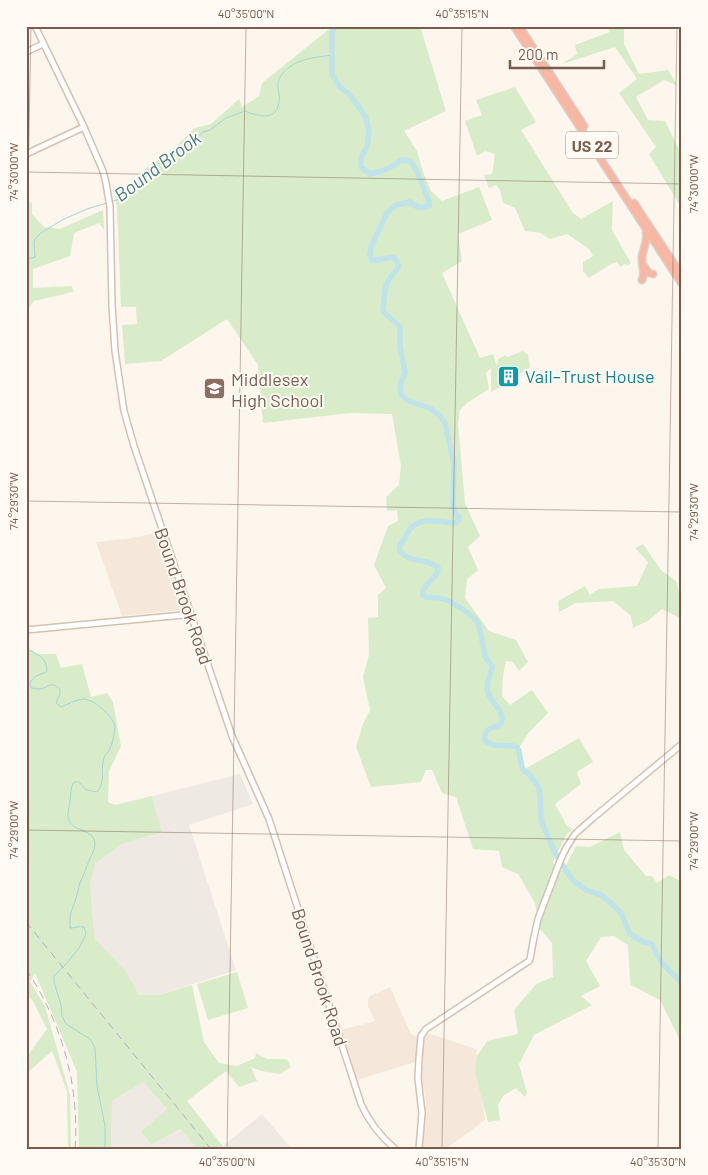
<svg xmlns="http://www.w3.org/2000/svg" width="708" height="1175" viewBox="0 0 708 1175" font-family="Barlow,sans-serif">
<style>
.residential{fill:#f5e8da}
.industrial{fill:#efe9e4}
.green{fill:#d8ecc9}
.lines{fill:none;stroke-linecap:round;stroke-linejoin:round}
.stream{stroke:#a5d3da;stroke-width:1}
.river{stroke:#bfe3e8;stroke-width:5.5}
.secondary-casing{stroke:#d6c0b0;stroke-width:8}
.highway-casing{stroke:#dad1cd;stroke-width:9}
.secondary{stroke:#fff;stroke-width:5}
.highway{stroke:#f7b7a3;stroke-width:6}
.rail{stroke:#b9a8c9;stroke-width:1;stroke-dasharray:8 5;stroke-linecap:butt}
.ticks{fill:none;stroke:#7a5c4d;stroke-width:1;stroke-opacity:0.45}
.labels{text-anchor:middle;dominant-baseline:central;stroke-width:4;stroke-linejoin:round;paint-order:stroke}
.shield{fill:#fffaf3;stroke:#a28b7f;stroke-width:1}
.shield-label{font-size:16px;font-weight:bold;fill:#7a5c4d}
.culture-label{font-size:18px;fill:#0d838f;stroke:#fffaf3;text-anchor:start}
.education-label{font-size:18px;fill:#785e54;stroke:#fffaf3;text-anchor:start}
.street-label{font-size:18px;fill:#7a5c4d;stroke:#fffaf3}
.water-label{font-size:19px;font-style:italic;fill:#437c86;stroke:#fffaf3}
.neatline{fill:none;stroke:#7a5c4d;stroke-width:2}
.ticks-label{font-size:12px;text-anchor:middle;fill:#7a5c4d}
</style>
<rect width="100%" height="100%" fill="#fdf6ec"/>
<path class="residential" d="M159,532L184,608L183,610L122,616L96,542L132,538Z
M390,987L411,1034L417,1037V1039L415,1062L357,1080L341,1030L375,1021L368,1006V999L370,996Z
M428,1033L476,1049L485,1120L446,1149H423L426,1102L420,1070L425,1036Z"/>
<path class="industrial" d="M240,774L253,804L189,825L236,970L159,995H139L126,971L95,939L90,885L95,864L122,844L162,832L152,796Z
M143,1082L167,1109L141,1133L151,1145L180,1129L198,1149H111L112,1101Z
M262,1114L292,1149H225L224,1145Z"/>
<path class="green" d="M333,26H420L446,111L404,131L417,151L423,172L431,191L442,201L479,187L492,220L458,234L462,261L442,273L480,358L493,354L496,364H498V359L506,355L507,357L523,351L528,355L530,367L516,376C511,369 509,367 501,371L507,384L491,392V368L486,373L489,389L467,403L460,410L458,424L465,503L480,536L468,547L478,570L467,579L465,598L489,631L516,640L528,662L519,671L513,662L506,661L503,676L502,696L510,705L532,690L548,713L529,732L520,746L525,769L579,738L593,762L577,772L581,784L555,804L567,826L573,829L566,835L553,862L555,869L560,871L564,869L576,846L590,847L620,832L624,850L646,876H652L657,883L669,875L682,882V1044L660,1000L631,985L630,980L628,945L614,936L601,937L586,961L600,986L581,996L592,1005L534,1035L519,1064L527,1093L525,1097L516,1088L504,1095L498,1105L500,1120L488,1122L475,1073L477,1056L487,1041L518,1034L514,1010L536,984L553,977L552,943L540,929L535,903L518,874L502,867L499,851L473,849L456,797L442,793L432,770H426L421,782L371,787L356,747L363,724L370,710L363,677L369,655L368,618L378,617V595L386,588L374,565L388,526L398,521L397,510L387,511L386,497L399,485L401,466L392,414L350,413L263,423L258,365L227,319L161,361L125,364L122,325L137,324L136,307H121L117,206L115,196L121,194L146,168L167,155L195,128L211,124L239,99L242,107L259,96L262,83Z
M607,26H624V44L639,74L668,70L677,85L664,80L636,97L648,120L665,121L682,156V209L649,154L656,147L619,93L637,79L615,47L562,64L577,54L575,45L610,32Z
M515,87L536,122L521,130L573,213L581,219L613,201L612,230L631,263L628,265L625,264L620,267L617,262L611,264L589,278L583,271V262L593,256L589,249L567,234L550,239L541,233L525,231L515,208L503,203L500,190L496,185L489,188L484,175L492,174L495,154L485,151L477,156L465,121L482,115L476,100Z
M26,200L32,203V214L44,227L60,229L103,210L104,230L99,223L74,233L70,256L33,269V288L72,286L73,292L34,301L26,312Z
M643,544L661,570L676,581L682,602V619L662,609L648,621L633,628L631,616L613,601L576,603L559,612L558,601L585,586L590,595L599,589L637,586L648,562L635,548Z
M26,649L32,650L36,654H56L61,668L82,664L91,697L107,693L113,702L121,746L109,771L108,802L115,805L152,796L162,832L122,844L95,864L90,885L95,939L126,971L139,995H159L192,985L204,1042L219,1063L237,1066L255,1058L256,1053L267,1059H287L291,1067L280,1074L261,1071L251,1067L257,1081L239,1087L226,1071L187,1101L225,1149H198L180,1129L151,1145L141,1132L167,1109L143,1082L112,1101L111,1149H79L77,1072L35,973L30,982L45,1006L70,1095L71,1149H68L67,1091L52,1051L26,1074V1058L47,1029L33,1001L26,993Z
M237,972L248,1008L208,1020L197,984Z"/>
<g class="lines">
<path class="stream" d="M111,202L122,198L132,192L139,183L147,170L180,151L203,132L210,130L226,118L245,111C257,116 277,122 279,102C281,90 273,85 283,73C296,58 314,58 332,55
M26,260L31,258L35,257L34,243L35,239L41,233L62,220L87,209L107,203
M26,649C37,653 47,658 47,671L44,673L36,676L30,682L31,688C34,688 37,689 40,689C49,688 49,680 60,689V694L56,703L61,707C68,704 75,700 83,699C94,699 112,715 115,726C115,727 114,732 114,734C113,740 112,746 108,752C105,756 105,753 104,758C100,770 106,782 97,792L86,790L79,782H74C70,788 71,794 70,801C70,807 66,814 69,820C74,833 94,828 95,844C95,850 92,854 90,858C87,867 83,875 80,883C78,888 78,893 76,898C72,911 69,912 70,928C75,928 79,926 84,927L86,934L79,948L67,963L54,976V982L61,1005L62,1016L66,1024L90,1039L95,1047L97,1086L105,1126V1149"/>
<path class="river" d="M336,26L334,28L332,33V74L340,87L348,93L357,104L366,118L369,131L367,147L361,158V167L370,174C382,172 392,168 401,160L410,161L416,169L429,201V206C421,208 416,208 410,202L396,205L387,213L371,247L370,255L372,261L394,257L399,266L387,283L385,289L383,311L400,327V347L404,366L405,374L400,385L401,394L408,401L430,408L439,415L445,423L454,463L453,505L455,513L459,517L458,521L455,523C440,522 421,516 410,529C407,532 406,536 404,540C400,544 397,548 402,553C409,561 417,559 427,562C431,563 434,565 438,567C439,580 422,582 423,595L426,597L440,598L449,601L464,610L476,620L479,624L485,656L492,666C491,675 485,683 488,693C490,702 503,708 502,720C500,732 483,722 485,741C497,749 505,743 517,747L519,751L522,768L524,771L528,773L538,786L540,793L541,820L555,853L567,872L574,881L586,890L601,895L611,903L621,913L630,934L644,942L652,944C660,964 667,968 682,983"/>
<defs>
<path id="secondary" d="M35,26L84,127L103,171L106,183L110,207L112,305L115,351L124,411L134,446L232,736L269,819L361,1104C369,1122 380,1136 395,1149
M26,52L43,44
M26,154L84,127
M26,630L183,615L191,616
M419,1149L422,1113L418,1078L419,1059L421,1036L426,1029L529,961L530,959L534,937L538,919L560,861L566,848L575,834L593,818L682,744"/>
<path id="highway" d="M514,26L682,284
M519,26L584,126
M634,203L682,276
M644,266L649,273L653,274
M642,280C646,272 641,265 642,257C643,248 648,242 646,233"/>
</defs>
<use href="#secondary" class="secondary-casing"/>
<use href="#highway" class="highway-casing"/>
<use href="#secondary" class="secondary"/>
<use href="#highway" class="highway"/>
<path class="rail" d="M26,922L211,1149
M26,969C61,1021 80,1085 75,1149"/>
</g>
<path class="ticks" d="M26,172L682,184M26,290L31,26M26,501L682,512M26,830L682,841M227,1149L246,26M442,1149L462,26M658,1149L677,26"/>
<defs>
<symbol id="building-square" viewBox="-11 -11 22 22"><rect x="-9" y="-9" width="18" height="18" rx="4" fill="#0f9aa8" stroke="#fffaf3"/><path d="M-4-6H4V6H1V3H-1V6H-4ZM-2.5-4.3h1.7v1.8h-1.7ZM.8-4.3h1.7v1.8H.8ZM-2.5-1h1.7V.8h-1.7ZM.8-1h1.7V.8H.8Z" fill="#fff"/></symbol>
<symbol id="school-square" viewBox="-11 -11 22 22"><rect x="-9" y="-9" width="18" height="18" rx="4" fill="#8d6e63" stroke="#fffaf3"/><path d="M0-5L7-2L0 1L-7-2ZM-4 1L0 2.5L4 1V4Q0 6-4 4Z" fill="#fff"/></symbol>
</defs>
<g fill-rule="evenodd">
<use href="#building-square" x="496" y="364" width="25" height="25"/>
<use href="#school-square" x="202" y="376" width="25" height="25"/>
</g>
<g class="labels">
<rect class="shield" x="566" y="131.5" width="52" height="27" rx="4"/>
<g class="shield-label">
<text x="592" y="145">US 22</text>
</g>
<g class="culture-label">
<text x="525" y="376">Vail–Trust House</text>
</g>
<g class="education-label">
<text x="231" y="379">Middlesex<tspan x="231" dy="21">High School</tspan></text>
</g>
<g class="street-label">
<text transform="translate(184 596) rotate(71)">Bound Brook Road</text>
<text transform="translate(320 977) rotate(72)">Bound Brook Road</text>
</g>
<g class="water-label">
<text transform="translate(157 166) rotate(-37)">Bound Brook</text>
</g>
</g>
<rect width="708" height="1175" fill="none" stroke="#fffaf3" stroke-width="55"/>
<path d="M510 60v8h94v-8" fill="none" stroke="#7a5c4d" stroke-width="2.5"/>
<text x="518" y="60" font-size="15" fill="#7a5c4d" stroke="#fffaf3" stroke-width="4" paint-order="stroke">200 m</text>
<rect x="28" y="28" width="652" height="1120" class="neatline"/>
<g class="ticks-label">
<text x="246" y="18">40°35'00"N</text>
<text x="462" y="18">40°35'15"N</text>
<text transform="translate(14 172) rotate(-90)" y="4">74°30'00"W</text>
<text transform="translate(694 184) rotate(-90)" y="4">74°30'00"W</text>
<text transform="translate(14 501) rotate(-90)" y="4">74°29'30"W</text>
<text transform="translate(694 512) rotate(-90)" y="4">74°29'30"W</text>
<text transform="translate(14 830) rotate(-90)" y="4">74°29'00"W</text>
<text transform="translate(694 841) rotate(-90)" y="4">74°29'00"W</text>
<text x="227" y="1166">40°35'00"N</text>
<text x="442" y="1166">40°35'15"N</text>
<text x="658" y="1166">40°35'30"N</text>
</g>
</svg>
